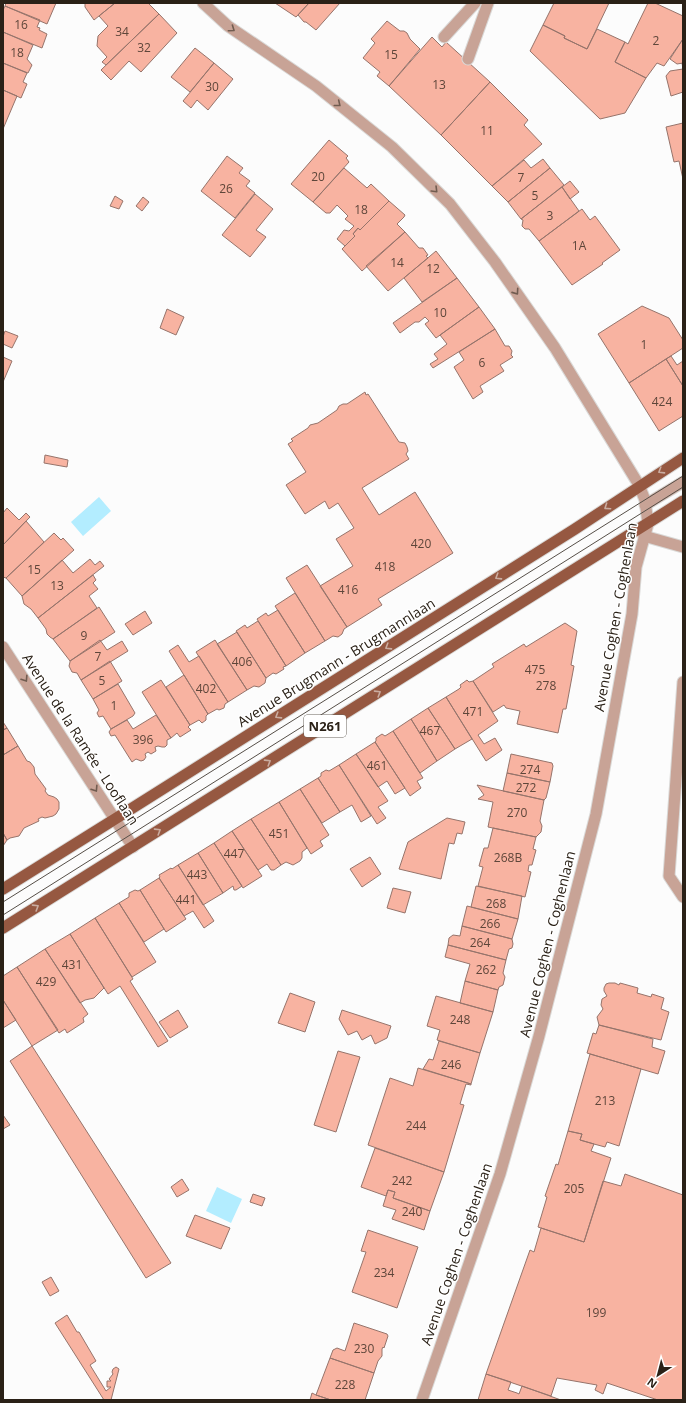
<svg xmlns="http://www.w3.org/2000/svg" width="686" height="1403" viewBox="0 0 686 1403" font-family="'Open Sans',sans-serif">
<style>
.water{fill:#b3edff}
.building{fill:#f8b3a1;stroke:#96746b}
.lines{fill:none;stroke-linecap:round;stroke-linejoin:round}
.service-casing{stroke:#dad9d7;stroke-width:13}
.minor-casing{stroke:#dad9d7;stroke-width:13}
.primary-casing{stroke:#dad9d7;stroke-width:13}
.service{stroke:#c8a396;stroke-width:11}
.minor{stroke:#c8a396;stroke-width:11}
.primary{stroke:#965841;stroke-width:11}
.tram{stroke:#564f48;stroke-width:1}
.oneway{stroke:#715c50}
.oneway2{stroke:#caaca0}
.labels{text-anchor:middle;dominant-baseline:central;stroke-width:3;stroke-linejoin:round;paint-order:stroke}
.number-label{font-size:12px;fill:#5e463a}
.shield{fill:#fff;stroke:#6a645d;stroke-width:1}
.shield-label{font-size:13px;font-weight:bold;fill:#2a2117}
.street-label{font-size:14px;fill:#2a2117;stroke:#fff}
</style>
<rect width="100%" height="100%" fill="#fcfcfc"/>
<path class="water" d="M99,497L111,511L83,536L71,522Z
M217,1187L242,1199L231,1223L206,1211Z"/>
<path class="building" d="M6,3H56L47,24L5,6Z
M85,3H115L94,20L85,7Z
M115,3H148L159,14L106,65L102,62L107,57L97,46L98,36L108,26L99,16Z
M275,3H309L296,17Z
M309,3H340L316,30L306,22H304L298,15Z
M554,3H609L587,49L564,38L565,36L543,25Z
M648,3H655L683,16V39L664,66L657,63L646,78L615,62L625,42L628,44Z
M5,6L40,20L37,27L40,28L39,30L47,34L42,48L3,32V10Z
M159,14L177,33L141,72L129,61L111,80L101,70Z
M387,21L400,31H404L407,33L410,39L420,49L389,86L377,76L380,72L363,58L375,43L371,39Z
M543,25L565,36L564,38L587,49L597,29L625,42L615,62L646,78L625,113L600,119L530,51Z
M3,32L33,45L27,59L32,65L28,73L3,63Z
M432,37L442,47L446,42L490,82L441,135L389,86Z
M683,39V63L677,64L670,59Z
M195,48L214,63L190,92L171,77Z
M3,63L27,73L23,82L27,84L21,98L3,90Z
M214,63L233,79L208,110L197,100L191,108L183,101Z
M682,63H683V92L671,96L666,76L670,71L683,69Z
M490,82L528,120L524,125L542,144L492,186L441,135Z
M3,90L17,96L3,129Z
M683,123V179L679,161L674,162L666,127Z
M329,140L348,156L346,158L349,162L313,202L291,184Z
M227,156L243,168L239,173L250,181L246,186L255,193L235,218L201,191Z
M543,159L550,168L508,202L492,186L524,160L531,168Z
M344,168L367,188L371,184L389,201L360,230L358,228L353,234L355,236L345,246L337,239L344,230L349,231L354,226L345,219L348,216L337,205L330,213H326L313,202Z
M550,168L564,185L521,219L508,202Z
M570,181L579,192L570,199L562,187Z
M562,187L579,211L539,241L529,229H525L522,226L523,220L521,219Z
M255,194L273,209L256,230L266,237L250,257L222,235Z
M115,196L123,201L119,209L110,206Z
M143,197L149,202L142,211L136,206Z
M389,201L405,215L404,217L397,224L405,232L362,271L342,249L355,236L353,234L358,228L360,230Z
M582,209L590,220L595,216L620,250L602,263L603,264L572,285L539,241Z
M405,232L419,248H423L428,255L426,256L428,258L388,291L366,266Z
M436,251L457,278L422,302L404,278Z
M457,278L479,307L436,338L425,324L429,321L425,317L419,322H415L400,333L393,323Z
M642,306L669,318L683,340V348L629,383L598,334Z
M479,307L495,329L433,368L430,364L438,359L434,354L447,344L440,335Z
M167,309L184,317L176,335L160,328Z
M495,329L505,346H509L512,351L511,355L513,357L500,365L504,371L480,386L483,392L473,399L454,367L464,360L459,352Z
M5,331L18,336L12,348L3,344V337Z
M671,356L677,365L683,361V386L666,359Z
M3,357L12,361L3,382Z
M666,359L683,386V416L659,431L629,383Z
M365,392L366,395L368,394L399,442L405,443L407,447L408,451L406,454L409,459L362,488L379,515L415,492L453,553L378,599L382,605L347,627L320,586L353,566L336,539L354,528L338,503L329,509L325,501L305,514L286,485L306,472L288,444L293,441L291,439L308,428L310,425L318,423L337,410L339,406L343,404H347Z
M45,455L68,460L67,467L44,463Z
M7,508L19,520L26,513L30,517L3,545V513Z
M26,521L44,542L6,578L3,577V545Z
M54,533L61,540L63,538L74,550L22,596L6,578Z
M90,559L95,565L100,561L104,566L38,618L31,609L24,604L22,596L62,560L73,573Z
M307,565L347,627L344,629L342,634L338,637L333,636L325,641L286,578Z
M93,575L96,580L93,583L98,589L89,596L97,608L53,639L50,637L47,634L46,629L38,618Z
M295,593L325,641L305,653L275,606Z
M99,607L115,632L70,661L53,639Z
M278,610L305,653L286,666L257,619L266,613L268,616Z
M145,611L152,623L133,635L125,624Z
M258,621L286,666L283,667L284,669L276,674L273,673L266,678L236,631L245,625L247,628Z
M565,623L577,631L571,665L574,666L566,709H563L558,733L517,724L520,711L506,708L504,705L493,712L473,681L494,667L492,664L524,644L526,647Z
M237,632L266,678L265,683L259,687L254,686L247,690L217,644Z
M100,640L107,650L122,641L128,651L81,680L77,673L72,672L69,666L70,662V661Z
M215,640L247,690L228,702L196,652Z
M178,645L189,662L199,656L228,702L225,704L224,708L219,710L217,709L208,714L169,651Z
M110,661L122,681L93,699L81,680Z
M184,675L208,714L206,716V720L202,723L199,720L190,725L166,687Z
M161,680L190,725L188,727L191,730L180,737L177,733L171,738L142,692Z
M467,680L469,682L473,681L498,721L478,735L484,744L495,738L502,750L486,761L446,697L459,689L461,687L460,685Z
M118,684L135,713L133,716L111,729L103,716L99,717L97,713L99,710L93,699Z
M446,697L472,739L455,749L428,708Z
M428,708L455,749L437,761L411,719Z
M156,715L171,738L167,740V745L165,747H162L158,746L155,747L156,751L151,754L148,752L145,754L146,757L144,760L141,761L136,759L132,762L115,735L111,736L109,732L111,729L127,720L133,729Z
M3,717V722L7,728L3,730Z
M411,719L437,761L420,773L393,731Z
M7,728L18,746L3,755V730Z
M393,731L423,778L417,781L421,788L410,796L375,742L376,741V738L382,734L385,736Z
M375,742L405,788L395,794L387,781L378,787L356,754Z
M18,746L27,761L30,762L34,767L35,774L46,789L45,791L48,795L54,797L57,799L59,802V809L56,814L53,816L45,818L42,817L38,819L39,821L24,828L19,836L10,838L7,840L3,833V755Z
M356,754L388,801L378,807L386,818L377,824L339,765Z
M511,754L552,763L553,766L550,782L507,773Z
M339,765L371,816L361,822L352,805L340,812L318,778L321,776V773L326,770L329,771Z
M507,773L550,782L546,798L544,800L503,791Z
M318,778L340,812L322,823L300,789Z
M477,785L544,800L540,821L542,826L541,832L536,837L488,827L493,802L478,799L484,795Z
M300,789L329,835L320,841L323,846L311,854L279,802Z
M279,802L307,848L302,852V858L300,861L293,865L286,862L281,865L251,819Z
M447,818L465,822L462,834L457,833L454,844L449,843L441,879L399,869L408,842Z
M251,819L281,865L274,870H271L267,864L258,870L232,831Z
M493,828L536,837L533,849L536,850L532,865H529L528,871L531,872L525,897L478,886L483,867L479,866L484,848H488Z
M232,831L262,876L243,888L214,843Z
M3,833L7,840L3,846Z
M214,843L242,886L236,890H234L233,886L223,893L198,853Z
M198,853L223,893L203,905L178,865Z
M370,857L381,874L362,887L350,869Z
M178,865L214,921L204,928L193,911L184,916L159,878L160,877L159,875L171,868L172,869Z
M159,878L186,919L166,932L140,890Z
M476,886L522,896L518,919L471,907Z
M393,888L411,892L405,913L387,908Z
M135,890L138,891L140,890L164,929L144,942L119,903L129,897V893Z
M119,903L156,962L132,977L95,918Z
M467,906L518,919L512,939L462,926Z
M95,918L133,979L130,981L168,1041L158,1047L120,986L108,994L70,934Z
M462,926L512,939L513,944L512,948L509,949L506,960L448,945L449,938L453,935L460,936Z
M70,934L104,988L94,998L85,1000L80,1003L45,949Z
M448,945L506,960L503,973L505,977L503,985L499,987L498,990L465,981L470,964L445,957Z
M45,949L88,1014L83,1018L84,1022L67,1033L65,1029L59,1033L17,967Z
M17,967L58,1030L32,1046L3,1000V976Z
M465,981L498,990L493,1012L460,1003Z
M609,983H615L619,985L620,983L638,988L637,993L651,997L652,994L664,998L661,1009L669,1012L661,1040L599,1025L597,1017L603,1009L601,1005L602,999L607,996L604,991V988L606,984Z
M290,993L315,1002L305,1032L278,1023Z
M436,996L493,1012L480,1053L437,1040L440,1030L427,1026Z
M3,1000L16,1020L3,1028Z
M178,1010L188,1027L170,1038L159,1022Z
M342,1010L391,1026L387,1038L375,1044L371,1035L362,1040L357,1031L348,1035L339,1019Z
M599,1025L653,1039L652,1047L665,1051L658,1074L587,1053L593,1033L596,1034Z
M439,1041L480,1053L471,1084L423,1069L429,1059L433,1060Z
M32,1046L171,1263L146,1278L10,1061Z
M338,1051L360,1057L336,1132L314,1125Z
M590,1054L641,1069L619,1146L607,1142L605,1147L594,1144L580,1140L582,1134L568,1131Z
M418,1068L471,1084V1085L466,1084L460,1104L464,1105L444,1172L368,1145L390,1078L413,1086Z
M3,1115L10,1125L3,1129Z
M568,1131L582,1134L580,1140L594,1144L591,1151L611,1158L584,1242L538,1227L547,1197L545,1196L556,1164L558,1165Z
M375,1148L444,1172L430,1211L393,1198L395,1192L388,1190L386,1196L361,1187Z
M625,1174L683,1195V1400H658L607,1383L603,1394L595,1390L597,1385L557,1378L551,1396L486,1374L530,1250L534,1252L541,1228L584,1242L603,1181L621,1186Z
M182,1179L189,1190L177,1197L171,1187Z
M388,1190L395,1192L393,1198L430,1211L424,1230L392,1219L396,1210L383,1206Z
M253,1194L265,1198L262,1206L250,1202Z
M195,1215L230,1228L221,1249L186,1236Z
M368,1230L418,1247L397,1308L352,1292L366,1252L361,1251Z
M51,1277L59,1291L50,1296L42,1282Z
M67,1315L77,1332H79L96,1361L90,1365L106,1391L111,1387H107V1381H111L109,1379L113,1374L112,1372L113,1369L116,1367L119,1369L111,1400H104L55,1323Z
M354,1323L387,1334L388,1336L384,1348L383,1347L382,1349V1356L378,1361L374,1373L330,1358L333,1350L337,1348L345,1351Z
M330,1358L374,1373L365,1400H331L316,1395Z
M486,1374L511,1382L508,1390L517,1393L519,1394L522,1386L561,1400H478Z
M312,1393L316,1395L331,1400H310Z"/>
<g class="lines">
<defs>
<path id="service" d="M444,37L475,3
M468,59L488,3
M645,505L683,482
M644,536L683,547
M683,682L669,876L683,897"/>
<path id="minor" d="M203,3L228,26L316,86L392,147L450,204L495,262L555,348L639,485L645,500L648,524L636,567L632,614L596,814L539,1036L500,1174L422,1400
M3,647L133,847"/>
<path id="primary" d="M3,889L115,819L575,529L683,458
M3,928L683,501"/>
</defs>
<use href="#service" class="service-casing"/>
<use href="#minor" class="minor-casing"/>
<use href="#primary" class="primary-casing"/>
<use href="#service" class="service"/>
<use href="#minor" class="minor"/>
<use href="#primary" class="primary"/>
<path class="tram" d="M3,902L683,476
M3,915L683,487"/>
</g>
<defs><path id="oneway-chevron" d="M-2-3.5L2.5 0L-2 3.5" fill="none" stroke-width="1.6" stroke-linecap="round" stroke-linejoin="round"/></defs>
<g class="oneway">
<use href="#oneway-chevron" transform="translate(232 29) rotate(35)"/>
<use href="#oneway-chevron" transform="translate(338 104) rotate(39)"/>
<use href="#oneway-chevron" transform="translate(435 190) rotate(45)"/>
<use href="#oneway-chevron" transform="translate(516 292) rotate(55)"/>
<use href="#oneway-chevron" transform="translate(25 679) rotate(57)"/>
<use href="#oneway-chevron" transform="translate(95 789) rotate(57)"/>
</g>
<g class="oneway2">
<use href="#oneway-chevron" transform="translate(661 471) rotate(148)"/>
<use href="#oneway-chevron" transform="translate(607 507) rotate(146)"/>
<use href="#oneway-chevron" transform="translate(498 577) rotate(148)"/>
<use href="#oneway-chevron" transform="translate(388 647) rotate(148)"/>
<use href="#oneway-chevron" transform="translate(378 693) rotate(-32)"/>
<use href="#oneway-chevron" transform="translate(278 716) rotate(148)"/>
<use href="#oneway-chevron" transform="translate(268 762) rotate(-32)"/>
<use href="#oneway-chevron" transform="translate(158 831) rotate(-32)"/>
<use href="#oneway-chevron" transform="translate(36 907) rotate(-32)"/>
</g>
<g class="labels">
<g class="number-label">
<text x="21" y="24">16</text>
<text x="122" y="31">34</text>
<text x="656" y="40">2</text>
<text x="144" y="47">32</text>
<text x="17" y="52">18</text>
<text x="391" y="54">15</text>
<text x="439" y="84">13</text>
<text x="212" y="86">30</text>
<text x="487" y="130">11</text>
<text x="318" y="176">20</text>
<text x="521" y="177">7</text>
<text x="226" y="188">26</text>
<text x="535" y="195">5</text>
<text x="361" y="209">18</text>
<text x="550" y="215">3</text>
<text x="579" y="245">1A</text>
<text x="397" y="262">14</text>
<text x="433" y="268">12</text>
<text x="440" y="312">10</text>
<text x="644" y="344">1</text>
<text x="482" y="362">6</text>
<text x="662" y="401">424</text>
<text x="421" y="543">420</text>
<text x="385" y="566">418</text>
<text x="34" y="569">15</text>
<text x="57" y="585">13</text>
<text x="348" y="589">416</text>
<text x="84" y="635">9</text>
<text x="98" y="656">7</text>
<text x="242" y="661">406</text>
<text x="535" y="669">475</text>
<text x="102" y="680">5</text>
<text x="546" y="685">278</text>
<text x="206" y="688">402</text>
<text x="114" y="705">1</text>
<text x="473" y="711">471</text>
<text x="430" y="730">467</text>
<text x="143" y="739">396</text>
<text x="377" y="765">461</text>
<text x="530" y="769">274</text>
<text x="526" y="787">272</text>
<text x="517" y="812">270</text>
<text x="279" y="833">451</text>
<text x="234" y="853">447</text>
<text x="508" y="857">268B</text>
<text x="197" y="874">443</text>
<text x="186" y="899">441</text>
<text x="496" y="903">268</text>
<text x="490" y="923">266</text>
<text x="480" y="942">264</text>
<text x="72" y="964">431</text>
<text x="486" y="969">262</text>
<text x="46" y="981">429</text>
<text x="460" y="1019">248</text>
<text x="451" y="1064">246</text>
<text x="605" y="1100">213</text>
<text x="416" y="1125">244</text>
<text x="402" y="1180">242</text>
<text x="574" y="1188">205</text>
<text x="412" y="1211">240</text>
<text x="384" y="1272">234</text>
<text x="596" y="1312">199</text>
<text x="364" y="1348">230</text>
<text x="345" y="1384">228</text>
</g>
<rect class="shield" x="304" y="715" width="42" height="22" rx="3"/>
<g class="shield-label">
<text x="325" y="726">N261</text>
</g>
<g class="street-label">
<text transform="translate(615 617) rotate(-80)">Avenue Coghen - Coghenlaan</text>
<text transform="translate(336 662) rotate(-32)">Avenue Brugmann - Brugmannlaan</text>
<text transform="translate(81 739) rotate(57)">Avenue de la Ramée - Looflaan</text>
<text transform="translate(547 944) rotate(-76)">Avenue Coghen - Coghenlaan</text>
<text transform="translate(456 1254) rotate(-71)">Avenue Coghen - Coghenlaan</text>
</g>
</g>
<rect width="686" height="1403" fill="none" stroke="#2a2117" stroke-width="8"/>
<g transform="translate(658 1375) rotate(216)" stroke="#ffffff" stroke-width="3" paint-order="stroke">
<path d="M0-3L7 15L0 10L-7 15Z" fill="#2a2117"/>
<text y="-6" font-size="11" font-weight="bold" text-anchor="middle" fill="#2a2117">N</text>
</g>
</svg>
